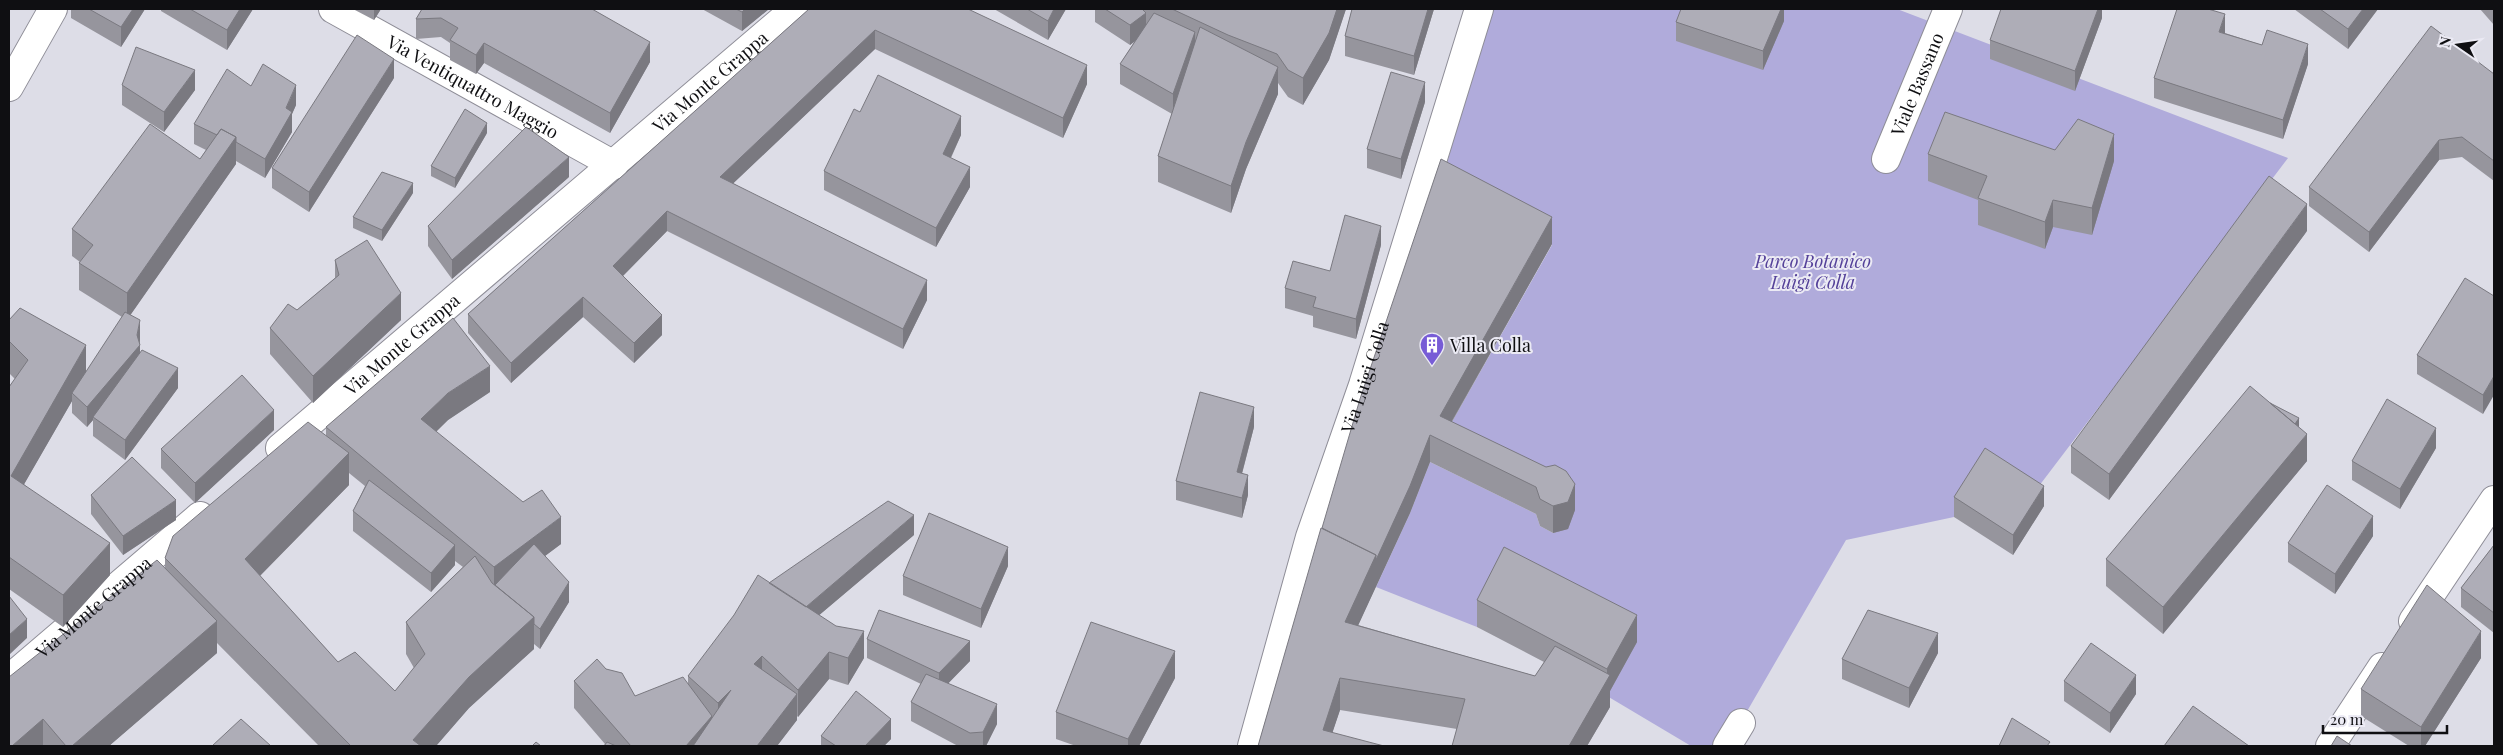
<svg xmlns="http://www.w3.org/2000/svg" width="2503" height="755" viewBox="0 0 2503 755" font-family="'Playfair Display',serif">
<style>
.green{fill:#b0abdb}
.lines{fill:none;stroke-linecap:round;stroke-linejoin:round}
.minor-casing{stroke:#8e8d97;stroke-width:30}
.minor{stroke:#fff;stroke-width:28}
.wall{fill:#96959d;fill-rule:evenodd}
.shaded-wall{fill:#7a7980}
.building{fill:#aeadb7;stroke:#7a7980}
.labels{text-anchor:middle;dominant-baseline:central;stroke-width:4;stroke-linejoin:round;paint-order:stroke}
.street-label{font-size:18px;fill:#0f0f12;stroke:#ebeaf4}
.park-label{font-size:18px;font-style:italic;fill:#544199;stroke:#ebeaf4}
.poi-label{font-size:18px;fill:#0f0f12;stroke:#ebeaf4;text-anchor:start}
</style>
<rect width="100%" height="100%" fill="#dddde7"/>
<path class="green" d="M1488,9H1897L2288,158L2039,486L1954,517L1846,540L1727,746H1691L1607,696L1504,574L1477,627L1376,587L1410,513L1430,462L1536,514L1540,526L1553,533L1569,525L1440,443L1552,245L1441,186Z"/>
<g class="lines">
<defs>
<g id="minor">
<path id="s1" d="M333,9L614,165"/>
<path d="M9,87L53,9"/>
<path id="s2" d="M1886,159L1948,9"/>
<path id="s3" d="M280,448L795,9"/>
<path d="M2413,621L2494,500"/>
<path id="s4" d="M9,679L200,516"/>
<path id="s5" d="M1252,746L1310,537L1363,385L1479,9"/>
<path d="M1727,746L1741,723"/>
<path d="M2330,746L2382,667"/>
</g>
</defs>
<use href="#minor" class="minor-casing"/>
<use href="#minor" class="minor"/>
</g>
<path class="wall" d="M71,9H145L121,47L71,18Z
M161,9H253L227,50L161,11Z
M353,9H381L374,20Z
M422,9L650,62L610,133L484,63L476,74L450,60V43L441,37L416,39V19Z
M702,9H769L742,31Z
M809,9L1087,84L1063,138L875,49L733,183L927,300L903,349L667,231L623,276L662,335L634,363L583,317L511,383L468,333V314Z
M994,9H1066L1048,40Z
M1095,9H1142L1144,11V9H1346L1329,60L1303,105L1288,97L1278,83V94L1246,169L1231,213L1158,182V156L1172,114L1120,84V64L1135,41L1130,45L1095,22Z
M1352,9H1434L1414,75L1345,56V36Z
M1784,9V21L1763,70L1676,41V22Z
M2102,9V18L2075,91L1990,59V40Z
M2294,9H2378L2348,49Z
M2480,9H2494V25Z
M2225,33L2262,45L2308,64L2283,139L2154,98V78Z
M2494,74V181L2462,157L2439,160L2369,252L2309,206V187Z
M394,78L309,212L272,188V168Z
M122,85L195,90L164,132L122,105Z
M251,86L296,105L292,114V132L265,178L236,161V164L130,315L140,340V352L178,388L125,460L93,436V420L87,427L72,413V401L24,484L110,575L63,627L9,589V387L15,379L9,373V320L86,372L122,317L79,290V263L80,262L72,256V229L200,159L206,150L194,144V124Z
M1425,102L1401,179L1367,168V149Z
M860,112L961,135L951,158L970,187L936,247L824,190V171Z
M487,133L455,188L431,176V166Z
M2055,150L2114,161L2092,235L2053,227L2045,249L1978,225V200L1928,181V154Z
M569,177L452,279L428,246V226Z
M413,193L382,241L353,228V217Z
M2307,231L2109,500L2071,473V446Z
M1552,244L1452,422L1575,510L1568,529L1553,533L1540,526L1536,514L1430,462L1410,513L1358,625L1535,676L1544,662L1477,627V600L1637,642L1610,691V707L1587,746H1452L1457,729L1340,710L1332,733L1258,746L1322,528Z
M1381,245L1356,339L1313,327V316L1285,308V288L1330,271Z
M335,260L401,320L313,403L270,354V328L297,310L335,278Z
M2494,296L2483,414L2417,374V355Z
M490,392L448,420L436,432L561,544L545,556L569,602L540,649L534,644V649L469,708L436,746H319L217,643V653L109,746H9L165,568V558L326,436V427ZM349,473L365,486L353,511V531L431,592L455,565V561L463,567L406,622V654L414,668L395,691L338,662L260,576L349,485Z
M1254,427L1242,474L1248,495L1242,518L1176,500V481Z
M2299,428L2307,461L2163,634L2106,586V559Z
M274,430L195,503L161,468V449Z
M2436,448L2400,509L2352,480V461Z
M91,495L176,520L123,555L91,514Z
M1954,497L2044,506L2013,555L1954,517Z
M914,535L819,615L864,658L848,685L829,679L798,717L797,716V720L777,746H604L605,744L574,708V681L606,669L635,696L688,683V676L769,583Z
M2373,536L2335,594L2288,562V543Z
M2494,545V633L2461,607V588Z
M1008,566L981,628L903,595V576Z
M867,639L970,661L948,683L997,724L986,746H958L911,721V702L921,684L867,658Z
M1938,653L1909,708L1842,679V659Z
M2481,658L2425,746H2409L2361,716V689Z
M1175,678L1139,746H1076L1056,739V712Z
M2064,681L2136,694L2110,733L2064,701Z
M821,736L891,739L884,746H821Z"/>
<path class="shaded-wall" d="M133,9H145L121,47V27Z
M240,9H253L227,50V30Z
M374,9H381L374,20Z
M745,9H769L742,31V12Z
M1054,9H1066L1048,40V21Z
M1337,9H1346L1329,60L1303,105V78Z
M1428,9H1434L1414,75V56Z
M1781,9H1784V21L1763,70V51Z
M2098,9H2102V18L2075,91V71Z
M2363,9H2378L2348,49V29Z
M1146,13V33L1130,45V25Z
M2225,14V34L2219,32Z
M875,30V49L720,196V177Z
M1195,32V52L1173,114V94Z
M650,42V62L610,133V113Z
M484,43V63L476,74V55Z
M2308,44V64L2283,139V120Z
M394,59V78L309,212V192Z
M1087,65V84L1063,138V118Z
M1278,67V94L1246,169L1231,213V186L1246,142Z
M195,70V90L164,132V112Z
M1425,82V102L1401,179V159Z
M296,85V105L292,114V132L265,178V159Z
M961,116V135L943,174V154Z
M487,123V133L455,188V178Z
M2114,134V161L2092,235V208Z
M236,137V164L127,320V293Z
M2439,140V160L2369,252V232Z
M569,157V177L452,279V260Z
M970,167V187L936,247V228Z
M413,183V193L382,241V230Z
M2053,200V227L2045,249V222Z
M2307,204V231L2109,500V474Z
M667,211V231L613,286V266Z
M1552,217V244L1441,440L1440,416Z
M1381,226V245L1356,339V319Z
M927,280V300L903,349V329Z
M401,293V320L313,403V376Z
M583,297V317L511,383V363Z
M662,315V335L634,363V343Z
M140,320V340L139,347L140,345V364L93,417V420L87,427V407L137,335Z
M86,345V377L72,393V401L11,507V476Z
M490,366V392L448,420L421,446V419L448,393Z
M178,368V388L125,460V440Z
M2494,376V395L2483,414V395Z
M1254,407V427L1237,492V472Z
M274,410V430L195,503V483Z
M2299,418V429L2287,432Z
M2436,428V448L2400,509V489Z
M2307,434V461L2163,634V607Z
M1430,435V462L1410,513L1345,654V622Z
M349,453V485L245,591V559Z
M1248,475V495L1242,518V498Z
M1575,484V510L1568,529L1553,533V506Z
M2044,486V506L2013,555V535Z
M176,500V520L123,555V536Z
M914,515V535L804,628V609Z
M2373,516V536L2335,594V574Z
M561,517V544L494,594V567Z
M110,543V575L63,627V595Z
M455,545V565L431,592V573Z
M1008,547V566L981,628V609Z
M569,582V602L540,649V629Z
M1637,615V642L1610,691V707L1587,746H1569L1607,679V669Z
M534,617V649L469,708L436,746H413V740L469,677Z
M27,619V638L9,655V635Z
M217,621V653L109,746H72Z
M864,631V658L848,685V658Z
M2481,631V658L2425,746H2421V727Z
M1938,633V653L1909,708V688Z
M970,641V661L939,693V673Z
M1175,651V678L1139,746H1128V739Z
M829,652V679L798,717V690Z
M762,656V683L754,664Z
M2136,675V694L2110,733V713Z
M1340,678V710L1328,746L1323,730Z
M731,690L718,730V703Z
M797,694V720L777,746H757Z
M997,704V724L986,746H983V732Z
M712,716V743L709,746H686Z
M43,719V746H12Z
M891,719V739L884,746H865Z"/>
<path class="building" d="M89,9H133L121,27Z
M190,9H240L227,30Z
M422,9H592L650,42L610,113L484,43L476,55L450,40L458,28L441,18L416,19Z
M736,9H745L742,12Z
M809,9H968L1087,65L1063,118L875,30L720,177L927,280L903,329L667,211L613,266L662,315L634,343L583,297L511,363L468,314Z
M1027,9H1054L1048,21Z
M1105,9H1142L1146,13L1130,25Z
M1172,9H1337L1329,33L1303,78L1288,70L1277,54L1228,35Z
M1352,9H1428L1414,56L1345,36Z
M1681,9H1781L1763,51L1676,22Z
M2001,9H2098L2075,71L1990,40Z
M2177,9H2208L2225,14L2219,32L2262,45L2267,30L2308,44L2283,120L2154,78Z
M2320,9H2363L2348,29Z
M1154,13L1195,32L1173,94L1120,64Z
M2431,26L2494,74V161L2462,137L2439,140L2369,232L2309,187Z
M1200,27L1278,67L1246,142L1231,186L1158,156Z
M357,35L394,59L309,192L272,168Z
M136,47L195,70L164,112L122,85Z
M263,64L296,85L286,108L292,112L265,159L236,142V137L221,129L217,135L194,124L227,69L251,86Z
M1391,72L1425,82L1401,159L1367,149Z
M878,75L961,116L943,154L970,167L936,228L824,171L854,109L860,112Z
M465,109L487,123L455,178L431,166Z
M1945,112L2055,150L2078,119L2114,134L2092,208L2053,200L2045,222L1978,198L1987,176L1928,154Z
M150,124L200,159L221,129L236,137L127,293L79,263L93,245L72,229Z
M526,127L569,157L452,260L428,226Z
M1441,159L1552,217L1440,416L1546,467L1555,465L1566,471L1575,484L1568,502L1553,506L1540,499L1536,487L1430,435L1410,486L1376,560V555L1322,528L1360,399Z
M382,172L413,183L382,230L353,217Z
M2269,176L2307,204L2109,474L2071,446Z
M1345,215L1381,226L1356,319L1313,307L1316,297L1285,288L1293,261L1330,271Z
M367,240L401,293L313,376L270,328L288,304L297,310L339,275L335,260Z
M2465,278L2494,296V376L2483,395L2417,355Z
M20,308L86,345L11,476L110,543L63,595L9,557V387L28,360L9,341V320Z
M125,312L140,320L137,335L140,345L87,407L72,393Z
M453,318L490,366L448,393L421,419L523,502L542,490L561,517L494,567L326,427Z
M142,350L178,368L125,440L93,417Z
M242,375L274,410L195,483L161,449Z
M2250,386L2307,434L2163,607L2106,559Z
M1200,392L1254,407L1237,472L1248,475L1242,498L1176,481Z
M2387,399L2436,428L2400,489L2352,461Z
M2270,403L2299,418L2295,424Z
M308,422L349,453L245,559L338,662L355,652L395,691L425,654L406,622L475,556L492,583L534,617L469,677L413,740L421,746H351L165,558L173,536Z
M1985,448L2044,486L2013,535L1954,497Z
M132,457L176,500L123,536L91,495Z
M369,480L455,545L431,573L353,511Z
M2327,485L2373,516L2335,574L2288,543Z
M888,501L914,515L806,607L769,583Z
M929,513L1008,547L981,609L903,576Z
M1321,528L1376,555L1345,622L1535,676L1555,646L1610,675L1569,746H1452L1465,699L1340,678L1323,730L1384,746H1258Z
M534,544L569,582L540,629L534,624V617L495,585Z
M2494,545V613L2461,588Z
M1504,547L1637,615L1607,669L1477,600Z
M157,560L217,621L72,746H66L43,719L12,746H9V677Z
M758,575L836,626L864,631L848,658L829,652L798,690L762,656L754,664L797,694L757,746H693L731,690L718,703L688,676L734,615Z
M2427,585L2481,631L2421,727L2361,689Z
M9,596L27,619L9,635Z
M879,610L970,641L939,673L867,639Z
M1868,610L1938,633L1909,688L1842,659Z
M1091,622L1175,651L1128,739L1056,712Z
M2091,643L2136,675L2110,713L2064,681Z
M597,659L606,669L622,673L635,696L683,677L712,716L686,746H631L574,681Z
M926,674L997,704L983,732L970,733L911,702Z
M856,691L891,719L865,746H836L821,736Z
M2193,706L2249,746H2164Z
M2012,718L2050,742L2047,746H1999Z
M241,719L271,746H212Z
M2337,736L2352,746H2331Z
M536,742L541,746H532Z
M607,742L616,746H604Z"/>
<defs>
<symbol id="building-pin" viewBox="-11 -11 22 30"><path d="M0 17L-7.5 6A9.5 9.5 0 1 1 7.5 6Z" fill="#775cd6" stroke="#ebeaf4"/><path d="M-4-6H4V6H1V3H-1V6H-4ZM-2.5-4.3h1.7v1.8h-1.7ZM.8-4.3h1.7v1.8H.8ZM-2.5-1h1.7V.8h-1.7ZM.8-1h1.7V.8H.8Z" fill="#fff"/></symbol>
</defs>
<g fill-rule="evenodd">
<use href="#building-pin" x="1418" y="331" width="28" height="38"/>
</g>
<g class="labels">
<g class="street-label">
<text stroke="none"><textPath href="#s3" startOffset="565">Via Monte Grappa</textPath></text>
<text stroke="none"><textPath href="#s2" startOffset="81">Viale Bassano</textPath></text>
<text stroke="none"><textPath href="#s1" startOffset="160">Via Ventiquattro Maggio</textPath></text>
<text stroke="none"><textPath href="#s3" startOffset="160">Via Monte Grappa</textPath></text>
<text stroke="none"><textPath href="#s5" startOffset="386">Via Luigi Colla</textPath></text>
<text stroke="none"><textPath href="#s4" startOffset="111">Via Monte Grappa</textPath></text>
</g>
<g class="park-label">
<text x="1813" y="261">Parco Botanico<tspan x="1813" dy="21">Luigi Colla</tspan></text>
</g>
<g class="poi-label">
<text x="1450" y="345">Villa Colla</text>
</g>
</g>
<rect width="2503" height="755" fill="none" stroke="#0f0f12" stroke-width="20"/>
<g transform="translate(2458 45) rotate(283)" stroke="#ebeaf4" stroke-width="4" paint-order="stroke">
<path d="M0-4L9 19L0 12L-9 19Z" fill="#0f0f12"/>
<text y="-8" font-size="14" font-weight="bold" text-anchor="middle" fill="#0f0f12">N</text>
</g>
<path d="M2323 725v8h124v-8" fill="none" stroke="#0f0f12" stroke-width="2.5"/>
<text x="2330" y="725" font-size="15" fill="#0f0f12" stroke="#ebeaf4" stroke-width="4" paint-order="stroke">20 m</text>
</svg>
